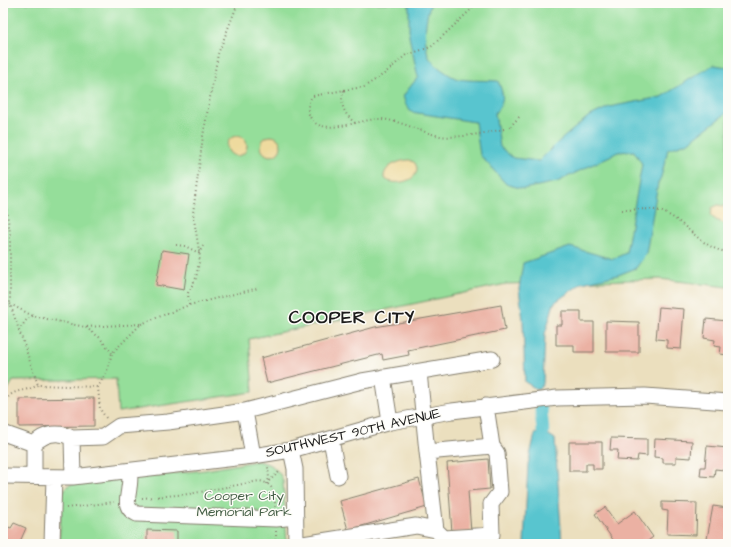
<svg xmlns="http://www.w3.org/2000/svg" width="731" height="547" viewBox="0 0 731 547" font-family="'Architects Daughter',sans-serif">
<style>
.green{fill:#95de9a;stroke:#587d5b}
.sand{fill:#eeda9e;stroke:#857b5d}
.water{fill:#58c5cf;stroke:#3a7076}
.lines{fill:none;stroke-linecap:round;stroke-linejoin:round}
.canal{stroke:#58c5cf;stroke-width:13}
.building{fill:#ebb1a3}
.minor-casing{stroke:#847e6d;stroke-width:17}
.path{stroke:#847e6d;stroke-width:2;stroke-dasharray:1 3;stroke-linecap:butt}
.minor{stroke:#fff;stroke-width:15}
.labels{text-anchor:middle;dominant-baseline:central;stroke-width:3;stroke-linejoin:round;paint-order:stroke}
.street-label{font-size:14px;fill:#1c1c1c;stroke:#fdfcf7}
.park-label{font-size:14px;fill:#466048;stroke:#fdfcf7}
.district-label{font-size:18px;font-weight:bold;letter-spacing:1px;fill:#1c1c1c;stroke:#fdfcf7}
</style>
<rect width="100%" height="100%" fill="#fdfcf7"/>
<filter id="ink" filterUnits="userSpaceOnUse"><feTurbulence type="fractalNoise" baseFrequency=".025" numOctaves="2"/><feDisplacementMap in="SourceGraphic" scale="8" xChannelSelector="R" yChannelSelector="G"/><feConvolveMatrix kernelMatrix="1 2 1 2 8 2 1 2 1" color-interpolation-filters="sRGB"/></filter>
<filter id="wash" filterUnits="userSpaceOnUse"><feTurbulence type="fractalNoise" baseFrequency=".012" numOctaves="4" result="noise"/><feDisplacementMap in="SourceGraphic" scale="16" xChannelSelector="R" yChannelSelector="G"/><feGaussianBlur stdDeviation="0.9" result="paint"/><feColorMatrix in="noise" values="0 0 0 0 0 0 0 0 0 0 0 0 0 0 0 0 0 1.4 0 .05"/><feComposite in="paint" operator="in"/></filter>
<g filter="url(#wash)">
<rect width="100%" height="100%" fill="#ebdfbe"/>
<path class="green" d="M3,3H728V287L660,279L506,284L249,339L253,392L118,412L116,379L13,381L3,398Z
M257,461C270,463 279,469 283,481L287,544H59L62,494L67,486L72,484L205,470Z"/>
<path class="sand" d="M227 146a10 10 0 1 1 20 0a10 10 0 1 1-20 0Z
M261 146a10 10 0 1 1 20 0a10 10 0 1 1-20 0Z
M410,160L415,163C425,180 394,188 384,178C383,166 400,160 410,160Z
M718,205L728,207V225L716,220L711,216L712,208Z"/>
<path class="water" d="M409,3H431C425,17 423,42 429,57C432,64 451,77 458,79C471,81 485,80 498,81C504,96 505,100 495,113L500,147L513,158L539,161L557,143L588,117L609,107L661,97L713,65L728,67V112L687,143L668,149L661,177L658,183L646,254L636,268L618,275L582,283L554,303L545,334L543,384L538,390L525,382L523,320L519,289L523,263L570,247L613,259L626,253L642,164L634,151L618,152L557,182L523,189L506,184L480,155L475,122L411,112L406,105L403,96L418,77L409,36Z
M543,431L555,439L562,544H524L528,464L535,434Z"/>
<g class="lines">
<path class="canal" d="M541,410L543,431"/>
</g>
<g id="blocks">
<path class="building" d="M162,250L189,254L184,290L156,285Z
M501,305L505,330L408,350L409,355L383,360L382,354L267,383L261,358L375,327Z
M659,307L684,309L681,349L667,348V340L656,339Z
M562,311H581V322H594V352H574V345H556V325H562Z
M706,319L728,321V355L720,354L721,347L714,346L715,340L704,338Z
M606,321L639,322V352H606Z
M94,398V426L19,427V399Z
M611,438L647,439V456L638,455L637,461L617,460L618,450H610Z
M655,439L692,441L691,458L676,457V463H663V458L654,457Z
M569,442H602V469H593V464H586V471H569Z
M707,446L728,448V465H725L724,470L715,469L714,477L700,476L701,467H705Z
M488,459L490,489L468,491L471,532L452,533L447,463Z
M419,479L427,507L348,530L340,501Z
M662,502L697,503L696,535L667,534L668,511L662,510Z
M713,506L728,508V543L707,539Z
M605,507L617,524L635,511L653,537L644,544L641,542L638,544H616L595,514Z
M14,523L26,528L19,544H3V525L11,528Z
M147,530L177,531V544H147Z"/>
</g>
</g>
<g filter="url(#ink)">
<use href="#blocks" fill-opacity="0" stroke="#847e6d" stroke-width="1"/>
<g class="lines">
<defs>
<path id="minor" d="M419,372L427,452L492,446
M383,377L390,422
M245,411L362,381L492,359
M3,433L34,444V476
M331,440L338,476
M34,444C45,433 59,431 72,438
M291,450L295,469L296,544
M427,452L436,530
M130,471C130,477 130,483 129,488C128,499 123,508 137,514L276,519L296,517
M3,476L73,477L253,456L291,450L390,422L452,411L557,398L645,396L728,402
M73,477L72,438L103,437L119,426L168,422L245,411L253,456
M52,544L54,477
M303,544L416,526L436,530L444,538L492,535L491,504L500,492L497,453L492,446L486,406"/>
</defs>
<use href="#minor" class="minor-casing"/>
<path class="path" d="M344,90L364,87L384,74L406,55L431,47L478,3
M355,123C344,114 339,104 344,90L313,96C309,100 308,104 308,110C313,143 363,117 381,119C402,121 420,132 440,136C459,139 490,132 509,128L520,116
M3,190L10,232V304L3,307
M622,210C635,210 653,207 665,213C688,224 702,249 728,252
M176,245L185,246L199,253L203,246
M189,305L188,293L196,278L200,257L193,213L203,136L218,54L238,3
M33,316L27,319L19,330L10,304L33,316L85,327
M141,324L189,305L259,288
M19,330L38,385L98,387
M3,408C9,386 23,394 38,385
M106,418L100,409L98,387L107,371L112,353L141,324L85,327L99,337L112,353
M269,481L279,472
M267,484L269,478L268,467
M142,498L189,494L259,481C274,483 275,494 275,507
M66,508L114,502
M276,531V544"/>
<use href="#minor" class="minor"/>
</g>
</g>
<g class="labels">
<g class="street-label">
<text transform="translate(353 433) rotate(-13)">SOUTHWEST 90TH AVENUE</text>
</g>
<g class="park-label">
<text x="244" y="496">Cooper City<tspan x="244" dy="16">Memorial Park</tspan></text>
</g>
<g class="district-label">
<text x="352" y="317">COOPER CITY</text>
</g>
</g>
<rect width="731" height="547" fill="none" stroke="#fdfcf7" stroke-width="16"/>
</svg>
